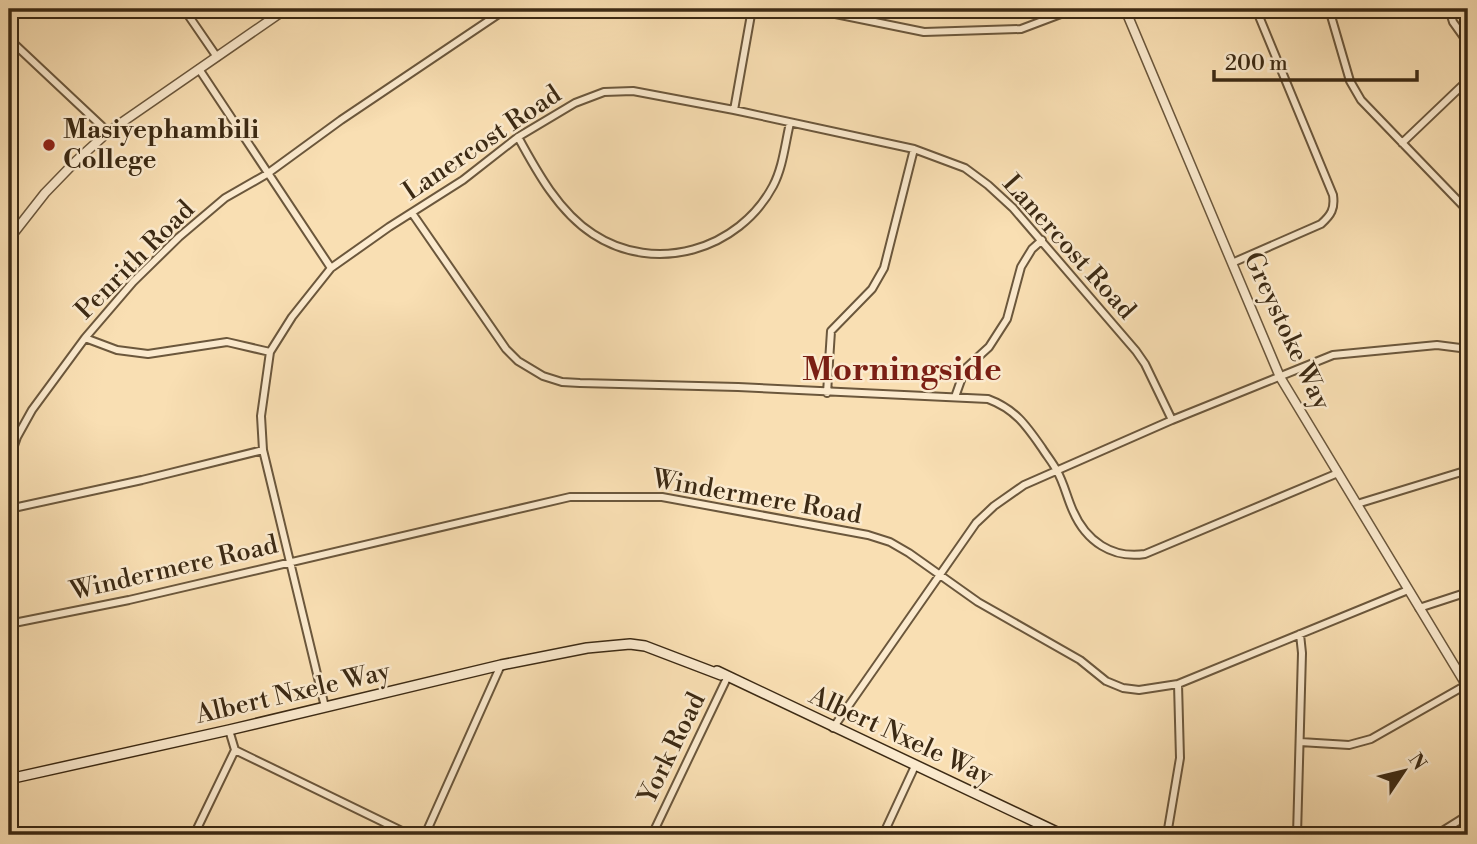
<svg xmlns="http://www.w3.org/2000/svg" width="1477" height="844" viewBox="0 0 1477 844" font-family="'Libre Bodoni',serif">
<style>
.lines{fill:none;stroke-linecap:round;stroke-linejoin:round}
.minor-casing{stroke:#6b573c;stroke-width:10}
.tertiary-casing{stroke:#6b573c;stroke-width:11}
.secondary-casing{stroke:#3c2a14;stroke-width:12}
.minor{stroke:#fbeace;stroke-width:6}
.tertiary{stroke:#fbeace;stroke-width:8}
.secondary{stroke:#fbeace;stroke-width:9}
.poi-dot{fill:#8f2418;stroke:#fbeace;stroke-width:2.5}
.labels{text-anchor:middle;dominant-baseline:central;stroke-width:5;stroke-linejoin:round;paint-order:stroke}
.poi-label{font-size:26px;font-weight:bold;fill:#3c2a14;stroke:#fbeace;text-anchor:start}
.street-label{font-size:26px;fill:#3c2a14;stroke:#fbeace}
.district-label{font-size:33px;font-weight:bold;fill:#7a1f14;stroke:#fbeace}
</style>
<rect width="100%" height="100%" fill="#f9dfb3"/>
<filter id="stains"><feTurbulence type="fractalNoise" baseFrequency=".00286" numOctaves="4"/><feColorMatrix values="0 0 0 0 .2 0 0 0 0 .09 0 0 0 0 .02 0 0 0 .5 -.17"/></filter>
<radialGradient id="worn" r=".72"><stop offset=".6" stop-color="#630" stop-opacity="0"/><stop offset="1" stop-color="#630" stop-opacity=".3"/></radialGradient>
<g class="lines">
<defs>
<path id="minor" d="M184,9L217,57
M811,9L924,32L1021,29L1074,9
M1329,9L1350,81L1361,100L1468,211
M1449,9L1453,22L1468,43
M9,39L108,132
M199,69L331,268
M734,110L752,9
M518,137C537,172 559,212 593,234C655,275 739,250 773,186C783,167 785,144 790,123
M1402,143L1468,80
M412,213L506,349L518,361L543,376L562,382L580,383L738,387L988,399C1015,409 1026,425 1042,448C1047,456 1053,463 1057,471C1064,483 1067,498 1073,511C1086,541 1112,559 1145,554L1338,473
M1232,263L1321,224C1331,215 1335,209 1333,195L1256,9
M85,338L117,350L148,354L227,342L270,352
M827,393L831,331L872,289L884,268L914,149
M955,397L965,369L989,347L1007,319L1021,267L1032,249L1042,240
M9,460L17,437L32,410L85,338L133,282L179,237L225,198L267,174L341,120L506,9
M1357,504L1468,470
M9,509L142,480L263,450
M1419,608L1468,592
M9,624L129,600L570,497H662L868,535L890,542L909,553L978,602L1080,660L1106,681L1123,688L1139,690L1178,684L1408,590
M325,707L263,450L261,416L270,352L292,317L331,268L389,227L463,180L518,137L575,103L604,92L633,91L734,110L914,149L965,168L988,185L1013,208L1136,351L1145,364L1172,420
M833,728L976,523L994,506L1024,485L1172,420L1333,355L1437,345L1468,349
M1300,742L1349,745L1371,739L1466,685
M235,750L410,835
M194,835L235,750L229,730
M425,835L501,665
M652,835L727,678
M883,835L915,766
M1167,835L1180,758L1178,684
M1297,835L1302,653L1300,634
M1436,835L1468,815"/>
<path id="tertiary" d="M1125,9L1280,377L1468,688
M9,239L45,193L76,161L108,132L286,9"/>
<path id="secondary" d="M717,671L1063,835
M9,779L229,730L501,665L587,648L630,644L645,646L721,675"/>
</defs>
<use href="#minor" class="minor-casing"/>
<use href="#tertiary" class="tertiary-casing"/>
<use href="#secondary" class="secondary-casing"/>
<use href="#minor" class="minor"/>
<use href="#tertiary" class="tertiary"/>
<use href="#secondary" class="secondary"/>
</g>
<circle class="poi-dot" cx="49" cy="145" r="7"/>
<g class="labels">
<g class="poi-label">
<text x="63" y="130">Masiyephambili<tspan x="63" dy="30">College</tspan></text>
</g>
<g class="street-label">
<text transform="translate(482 143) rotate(-34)">Lanercost Road</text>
<text transform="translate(1069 247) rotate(48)">Lanercost Road</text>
<text transform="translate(135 260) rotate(-45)">Penrith Road</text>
<text transform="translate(1287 331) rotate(65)">Greystoke Way</text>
<text transform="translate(757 497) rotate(10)">Windermere Road</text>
<text transform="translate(174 568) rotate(-13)">Windermere Road</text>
<text transform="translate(293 693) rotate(-13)">Albert Nxele Way</text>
<text transform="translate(901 736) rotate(25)">Albert Nxele Way</text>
<text transform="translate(672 748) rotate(-64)">York Road</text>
</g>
<g class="district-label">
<text x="902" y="370">Morningside</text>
</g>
</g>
<rect width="1477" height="844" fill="none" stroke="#f9dfb3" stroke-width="35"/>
<rect x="10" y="10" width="1456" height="823" fill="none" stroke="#3c2a14" stroke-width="3.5"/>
<rect x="18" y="18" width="1442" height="809" fill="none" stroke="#3c2a14" stroke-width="2"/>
<g transform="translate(1404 771) rotate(55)" stroke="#fbeace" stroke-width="5" paint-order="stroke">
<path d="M0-5L12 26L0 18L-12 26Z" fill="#3c2a14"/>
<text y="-10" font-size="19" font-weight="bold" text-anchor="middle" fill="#3c2a14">N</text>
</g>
<path d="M1214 70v10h203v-10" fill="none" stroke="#3c2a14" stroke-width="3.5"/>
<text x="1225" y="70" font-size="21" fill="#3c2a14" stroke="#fbeace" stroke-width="5" paint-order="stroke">200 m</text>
<rect width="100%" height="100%" filter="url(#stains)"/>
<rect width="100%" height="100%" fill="url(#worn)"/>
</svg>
